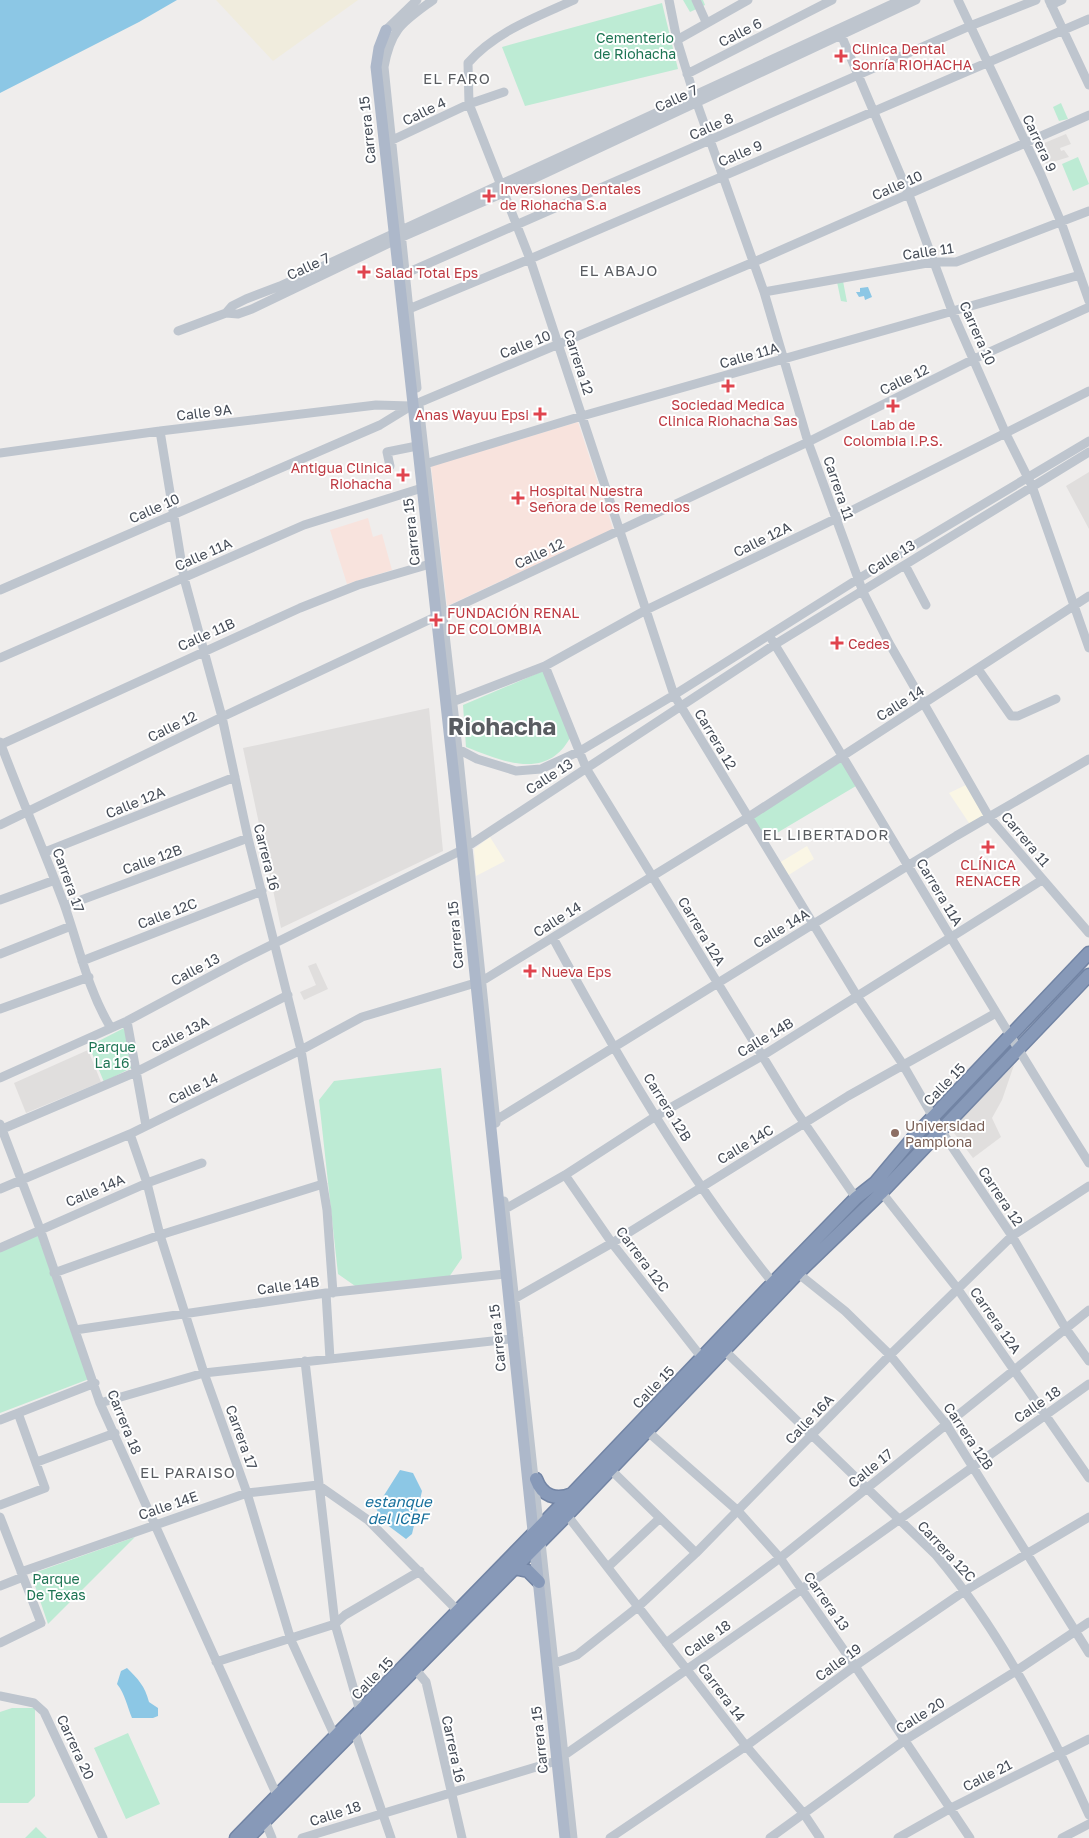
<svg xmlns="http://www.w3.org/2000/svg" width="1089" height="1838" viewBox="0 0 1089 1838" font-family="'Golos Text',sans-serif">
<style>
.commercial{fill:#faf6e5}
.education{fill:#e0dedd}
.medical{fill:#f8e3dd}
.green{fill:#bdebd4}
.sand{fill:#f0ecdd}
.water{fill:#8cc7e5}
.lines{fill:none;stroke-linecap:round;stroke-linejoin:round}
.highway-casing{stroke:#7284a4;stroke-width:15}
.minor{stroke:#bec5ce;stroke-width:9}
.major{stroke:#adb8ca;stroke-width:11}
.highway{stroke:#8799b8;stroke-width:12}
.health-dot{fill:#e0444e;stroke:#fff;stroke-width:2}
.education-dot{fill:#8d6e63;stroke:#fff;stroke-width:2}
.labels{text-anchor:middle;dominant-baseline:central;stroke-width:4;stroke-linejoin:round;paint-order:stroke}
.street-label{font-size:14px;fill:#464d58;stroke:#fff}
.park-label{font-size:14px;fill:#1d7453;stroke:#fff}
.health-label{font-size:14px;fill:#be3a42;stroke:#fff;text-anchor:start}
.education-label{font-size:14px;fill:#785e54;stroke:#fff;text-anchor:start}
.neighbourhood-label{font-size:15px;letter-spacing:1px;fill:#595c61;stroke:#fff}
.water-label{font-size:15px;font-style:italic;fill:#166f9c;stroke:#fff}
.town-label{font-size:24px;font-weight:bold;fill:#595c61;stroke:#fff}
</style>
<rect width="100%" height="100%" fill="#efedec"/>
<path class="commercial" d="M968,784L986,813L971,826L949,793Z
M490,837L505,861L476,876L474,849Z
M807,846L814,859L787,876L779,863Z"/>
<path class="education" d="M1066,134L1071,144L1060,148L1061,151L1064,150L1069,157L1046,164L1037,146Z
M1089,472V529L1066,486Z
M429,708L443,851L281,928L243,748Z
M316,963L328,989L304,1000L300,992L316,985L308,966Z
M88,1050L101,1082L26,1113L14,1083Z
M1014,1065L1002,1100L992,1118L1001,1137L973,1158L951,1129Z"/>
<path class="medical" d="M578,422L613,529L447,606L431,466Z
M368,518L373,537L382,534L392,570L347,584L330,530Z"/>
<path class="green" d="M683,0H703L705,5L690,12Z
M662,3L678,69L525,106L502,47Z
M1061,103L1068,119L1059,121L1053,107Z
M1078,157L1089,184L1073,191L1062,164Z
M843,281L847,302L841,301L837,282Z
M543,671L570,738C546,781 502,761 466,747L463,705Z
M844,760L856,786L765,840L751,819Z
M124,1028L133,1067L104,1082L89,1046Z
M441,1068L462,1258L449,1277L358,1288L338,1274L319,1100L334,1081Z
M37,1233L89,1379L0,1413V1250Z
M135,1537L48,1624L31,1574Z
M12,1708H35V1796L28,1803H0V1712Z
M128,1733L160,1804L126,1819L94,1748Z
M36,1827L47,1838H25Z"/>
<path class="sand" d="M216,0H358L273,61Z"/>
<path class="water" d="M0,0H177L139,22L0,93Z
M868,287L872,297L865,300L864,296L859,297L856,292H860V288Z
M400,1470L413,1473L422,1491L412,1534L406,1539L382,1521L376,1508Z
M127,1668C138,1679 145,1686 149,1702L158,1708V1716L153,1718H132C127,1706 125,1694 117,1684L121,1671Z"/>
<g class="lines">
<defs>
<path id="highway" d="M536,1479C542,1496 556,1501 572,1494
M514,1568L528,1571L539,1582
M236,1838L572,1494L773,1283L856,1198L875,1183L912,1139L1089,953
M248,1838L567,1515L798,1273L881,1193L1089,975"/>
</defs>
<use href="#highway" class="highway-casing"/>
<path class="minor" d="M574,0C537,17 496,31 468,63L469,104L530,259L674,695L857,996L902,1063L940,1129L1012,1236L1066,1329L1089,1361
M669,0L677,40L694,95L764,292L808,442L863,592L889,643L989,817L1089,933
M696,0L706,22
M958,0L1041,175L1061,222L1089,301
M1049,0L1089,85
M1051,5L1062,0
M386,30L417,0
M839,30L909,195L952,311L1006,434L1032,486L1089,648
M677,40L748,0
M687,74L832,0
M386,143L469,104L504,92
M402,275L970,26L1036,0
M764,292L933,262H956L1089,211
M283,293L280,286L901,0
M404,311L530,259L1089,19
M226,313L238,314L252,309L402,237L503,193L916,0
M178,331L226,313L232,306L246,299L280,286
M417,388L384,67C391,28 403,22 433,0
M419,405L458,749L496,1123
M160,431L184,578L222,717L248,838L301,1050L327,1210L333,1293
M0,453L160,431L376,405L411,406
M422,465L582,416L1080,275
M390,466L387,452L417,446
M905,565L926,605
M0,590L380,425L411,406L754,262L1089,115
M772,640C879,814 980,991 1089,1163
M0,658L304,525L422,488
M545,666L586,768L796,1111L856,1198
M978,669L1011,716H1018L1056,699
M447,704L545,666L646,610L835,519L1089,391
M0,742C20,796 44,850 64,904C79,946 88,991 111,1028
M0,745L300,608L358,585L430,564
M458,749L477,759L516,771L541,769L580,751L674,695L858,579L1089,441
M0,825L222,717L808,442L974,359L1089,307
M45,852L235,777
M0,900L55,880
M65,906L248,838
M553,938C618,1058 687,1177 773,1283
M0,954L71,926
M82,961L262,891
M0,1009L89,977
M127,1021L146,1126
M0,1078L127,1021L241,960L462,850L774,645L1089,452
M491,1121L496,1120L956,836L1089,759
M0,1124L40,1229L100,1403L279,1800
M0,1130L136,1072L288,995
M130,1134L147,1183L160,1235L204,1373L247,1493L291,1640L337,1741
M565,1175L612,1243L702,1358
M0,1189L130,1134L301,1050L362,1017L482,981L747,818L1089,596
M879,1189L957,1288L1089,1478
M504,1201L573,1838
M501,1210L505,1209L565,1175L656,1116L762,1056L1042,880
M0,1248L147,1183L202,1163
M795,1271L845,1311L890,1355L946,1424L1089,1653
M54,1273L160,1235L323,1184
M326,1293L330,1359
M512,1300L612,1243L848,1096L996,1013
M75,1330L326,1293L505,1274
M725,1351L936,1555C1001,1632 1048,1724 1089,1815
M305,1361L335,1624L360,1711
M100,1403L204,1373L519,1338
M0,1420L95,1383
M647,1431L738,1511L780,1558L855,1666L970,1838
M37,1462L115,1433
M610,1469L696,1553
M0,1505L45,1488L18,1413
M567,1515L746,1746L804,1814L820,1838
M0,1517L41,1623L0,1643
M609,1566L660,1518
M21,1572L247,1493L318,1485L368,1520L458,1611
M0,1586L23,1577
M666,1643L780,1558L1089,1310
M216,1662L335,1624L345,1615L420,1571
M550,1665L577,1655L639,1606L696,1553L890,1355L1012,1236L1089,1186
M415,1669L426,1682L462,1838
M0,1696L34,1703L44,1712L103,1838
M354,1730L391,1838
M265,1821L272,1838
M302,1838L556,1761L802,1589L1089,1384
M610,1838L746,1746L855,1666L966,1590L1089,1517
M770,1838L905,1740L1016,1671L1089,1622
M898,1838L951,1808L1089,1739
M1062,1838L1089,1824"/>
<path class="major" d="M386,30L379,48L376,67L462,850L565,1838"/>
<use href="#highway" class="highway"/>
</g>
<g class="health-dot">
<path d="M838.5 48.5h5v5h5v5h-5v5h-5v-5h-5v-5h5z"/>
<path d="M486.5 188.5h5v5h5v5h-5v5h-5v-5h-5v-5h5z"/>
<path d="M361.5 264.5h5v5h5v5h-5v5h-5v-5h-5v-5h5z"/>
<path d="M725.5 378.5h5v5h5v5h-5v5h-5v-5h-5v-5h5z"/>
<path d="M890.5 398.5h5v5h5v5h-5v5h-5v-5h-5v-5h5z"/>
<path d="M537.5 406.5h5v5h5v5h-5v5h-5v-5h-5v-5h5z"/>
<path d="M400.5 467.5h5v5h5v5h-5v5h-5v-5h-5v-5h5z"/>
<path d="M515.5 490.5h5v5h5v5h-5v5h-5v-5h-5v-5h5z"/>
<path d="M433.5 612.5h5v5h5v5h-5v5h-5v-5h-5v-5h5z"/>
<path d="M834.5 635.5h5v5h5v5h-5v5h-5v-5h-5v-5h5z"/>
<path d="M985.5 839.5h5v5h5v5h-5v5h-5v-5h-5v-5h5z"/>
<path d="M527.5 963.5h5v5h5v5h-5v5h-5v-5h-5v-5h5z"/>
</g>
<circle class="education-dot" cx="895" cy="1133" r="5"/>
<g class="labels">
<g class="street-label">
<text transform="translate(740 32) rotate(-27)">Calle 6</text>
<text transform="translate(676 98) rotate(-25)">Calle 7</text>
<text transform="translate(424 111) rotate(-26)">Calle 4</text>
<text transform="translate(711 126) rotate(-24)">Calle 8</text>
<text transform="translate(367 130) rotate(-96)">Carrera 15</text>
<text transform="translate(1040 143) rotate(65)">Carrera 9</text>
<text transform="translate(740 153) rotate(-23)">Calle 9</text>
<text transform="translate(897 185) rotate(-24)">Calle 10</text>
<text transform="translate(928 251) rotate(-8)">Calle 11</text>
<text transform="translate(308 266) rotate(-25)">Calle 7</text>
<text transform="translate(978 333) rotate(66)">Carrera 10</text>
<text transform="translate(525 344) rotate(-22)">Calle 10</text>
<text transform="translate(749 355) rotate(-16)">Calle 11A</text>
<text transform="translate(579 362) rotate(72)">Carrera 12</text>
<text transform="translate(904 379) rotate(-26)">Calle 12</text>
<text transform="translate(204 412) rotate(-7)">Calle 9A</text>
<text transform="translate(839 488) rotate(71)">Carrera 11</text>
<text transform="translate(154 508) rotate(-24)">Calle 10</text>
<text transform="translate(411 532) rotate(-96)">Carrera 15</text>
<text transform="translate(762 539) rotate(-26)">Calle 12A</text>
<text transform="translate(539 553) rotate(-25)">Calle 12</text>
<text transform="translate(203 554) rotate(-24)">Calle 11A</text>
<text transform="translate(891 557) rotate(-32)">Calle 13</text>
<text transform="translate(206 634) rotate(-24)">Calle 11B</text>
<text transform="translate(900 703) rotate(-32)">Calle 14</text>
<text transform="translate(172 726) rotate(-26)">Calle 12</text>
<text transform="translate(716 739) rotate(59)">Carrera 12</text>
<text transform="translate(549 776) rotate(-33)">Calle 13</text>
<text transform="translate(135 802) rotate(-22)">Calle 12A</text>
<text transform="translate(1026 839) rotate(50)">Carrera 11</text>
<text transform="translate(267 857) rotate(76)">Carrera 16</text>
<text transform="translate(152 859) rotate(-20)">Calle 12B</text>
<text transform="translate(69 880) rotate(70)">Carrera 17</text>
<text transform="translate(940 892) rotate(59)">Carrera 11A</text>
<text transform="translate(167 913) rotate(-21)">Calle 12C</text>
<text transform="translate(557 919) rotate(-32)">Calle 14</text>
<text transform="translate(781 928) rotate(-31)">Calle 14A</text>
<text transform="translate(702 931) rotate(59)">Carrera 12A</text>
<text transform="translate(455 935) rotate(-95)">Carrera 15</text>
<text transform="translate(195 969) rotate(-28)">Calle 13</text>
<text transform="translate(180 1034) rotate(-27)">Calle 13A</text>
<text transform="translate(765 1037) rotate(-31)">Calle 14B</text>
<text transform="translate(944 1084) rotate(-46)">Calle 15</text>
<text transform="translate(193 1088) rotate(-26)">Calle 14</text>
<text transform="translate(668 1107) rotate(58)">Carrera 12B</text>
<text transform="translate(745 1144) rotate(-31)">Calle 14C</text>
<text transform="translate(95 1190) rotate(-23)">Calle 14A</text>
<text transform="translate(1001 1196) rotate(56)">Carrera 12</text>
<text transform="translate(643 1259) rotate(53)">Carrera 12C</text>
<text transform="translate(288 1285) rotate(-8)">Calle 14B</text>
<text transform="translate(996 1320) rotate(55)">Carrera 12A</text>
<text transform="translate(497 1338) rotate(-96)">Carrera 15</text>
<text transform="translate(653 1387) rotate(-46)">Calle 15</text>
<text transform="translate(1037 1404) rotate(-35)">Calle 18</text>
<text transform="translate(809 1419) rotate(-46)">Calle 16A</text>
<text transform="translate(125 1422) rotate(68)">Carrera 18</text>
<text transform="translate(969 1436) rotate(56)">Carrera 12B</text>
<text transform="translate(242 1437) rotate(70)">Carrera 17</text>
<text transform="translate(870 1468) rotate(-39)">Calle 17</text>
<text transform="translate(168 1505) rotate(-19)">Calle 14E</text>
<text transform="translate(947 1551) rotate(47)">Carrera 12C</text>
<text transform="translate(827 1601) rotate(55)">Carrera 13</text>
<text transform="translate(707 1638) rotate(-35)">Calle 18</text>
<text transform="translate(838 1662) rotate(-36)">Calle 19</text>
<text transform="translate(372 1678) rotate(-46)">Calle 15</text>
<text transform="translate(722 1692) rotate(53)">Carrera 14</text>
<text transform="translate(920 1715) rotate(-32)">Calle 20</text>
<text transform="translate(539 1740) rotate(-96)">Carrera 15</text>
<text transform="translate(76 1747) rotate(65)">Carrera 20</text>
<text transform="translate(454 1749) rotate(78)">Carrera 16</text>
<text transform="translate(987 1775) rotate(-27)">Calle 21</text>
<text transform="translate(335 1813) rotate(-18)">Calle 18</text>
</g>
<g class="park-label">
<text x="635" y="37">Cementerio<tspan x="635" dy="16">de Riohacha</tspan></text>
<text x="112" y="1046">Parque<tspan x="112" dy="16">La 16</tspan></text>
<text x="56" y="1578">Parque<tspan x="56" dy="16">De Texas</tspan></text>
</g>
<g class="health-label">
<text x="852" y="48">Clinica Dental<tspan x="852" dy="16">Sonría RIOHACHA</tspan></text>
<text x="500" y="188">Inversiones Dentales<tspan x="500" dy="16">de Riohacha S.a</tspan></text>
<text x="375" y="272">Salad Total Eps</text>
<text x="728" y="404" text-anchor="middle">Sociedad Medica<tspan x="728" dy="16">Clinica Riohacha Sas</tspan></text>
<text x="529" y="414" text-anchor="end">Anas Wayuu Epsi</text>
<text x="893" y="424" text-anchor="middle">Lab de<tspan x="893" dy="16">Colombia I.P.S.</tspan></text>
<text x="392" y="467" text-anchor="end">Antigua Clinica<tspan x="392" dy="16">Riohacha</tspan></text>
<text x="529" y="490">Hospital Nuestra<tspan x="529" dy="16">Señora de los Remedios</tspan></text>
<text x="447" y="612">FUNDACIÓN RENAL<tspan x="447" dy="16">DE COLOMBIA</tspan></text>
<text x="848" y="643">Cedes</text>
<text x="988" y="864" text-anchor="middle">CLÍNICA<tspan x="988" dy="16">RENACER</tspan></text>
<text x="541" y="971">Nueva Eps</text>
</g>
<g class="education-label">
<text x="905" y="1125">Universidad<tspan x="905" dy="16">Pamplona</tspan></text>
</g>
<g class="neighbourhood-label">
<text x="457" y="78">EL FARO</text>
<text x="619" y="270">EL ABAJO</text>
<text x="826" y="834">EL LIBERTADOR</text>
<text x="188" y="1472">EL PARAISO</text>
</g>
<g class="water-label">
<text x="398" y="1501">estanque<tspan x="398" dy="17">del ICBF</tspan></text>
</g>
<g class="town-label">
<text x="502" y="725">Riohacha</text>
</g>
</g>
</svg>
